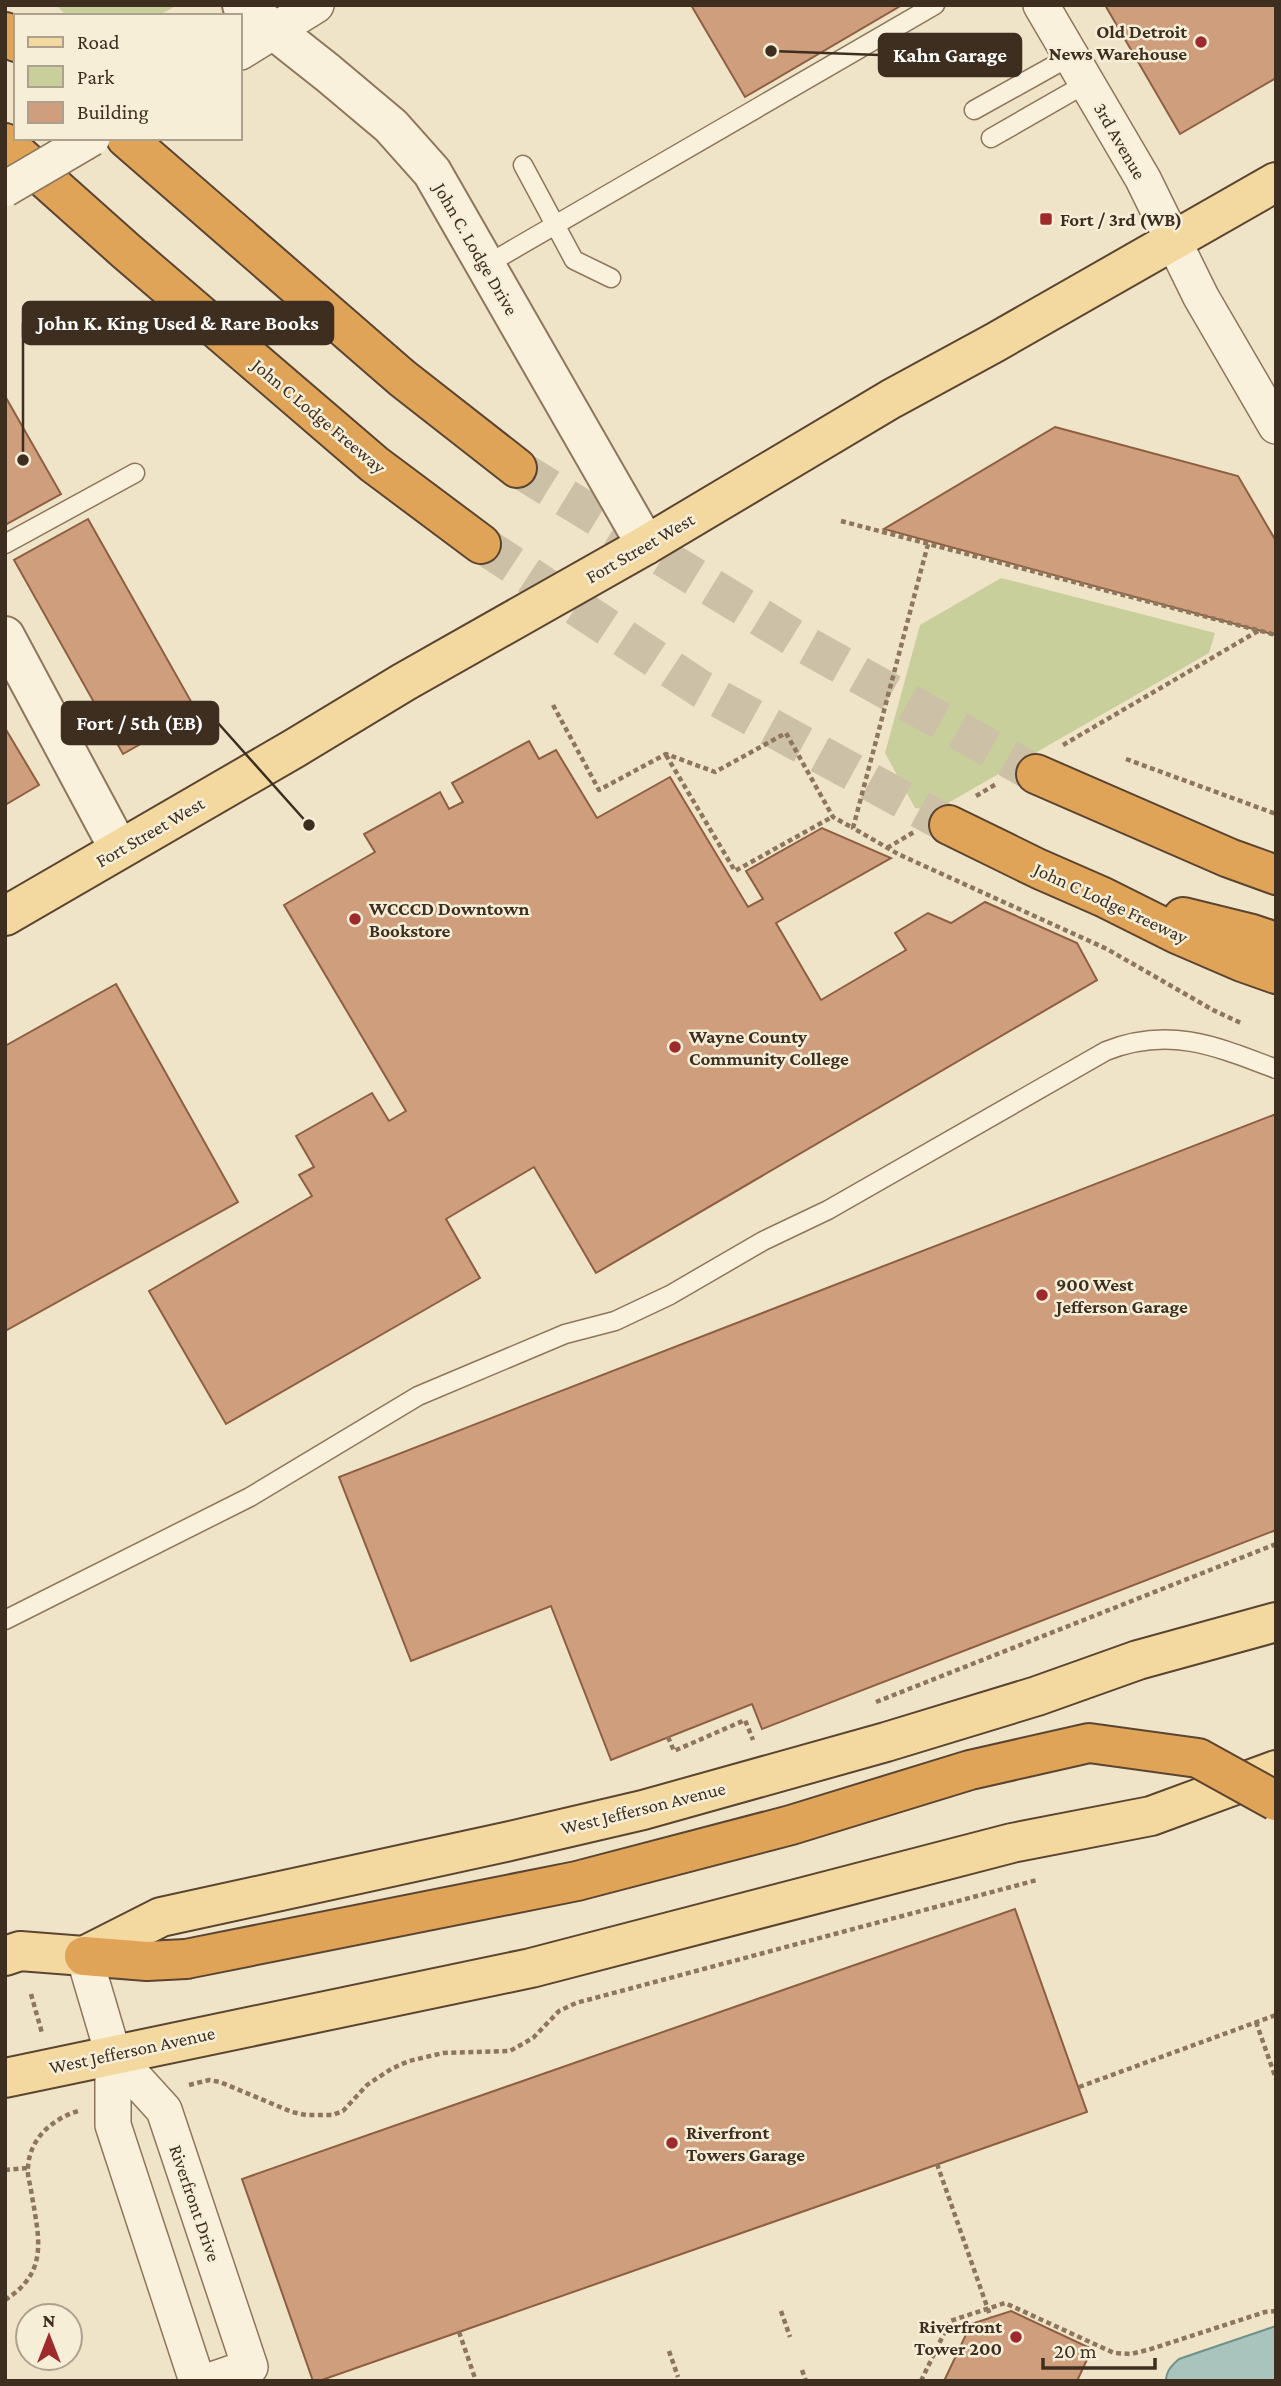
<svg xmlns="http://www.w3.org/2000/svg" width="1281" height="2386" viewBox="0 0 1281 2386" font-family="'Crimson Pro',serif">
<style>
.green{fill:#c9cf9b}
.water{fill:#a9c4bc;stroke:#6f938a;stroke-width:2}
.building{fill:#cf9f7d;stroke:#8d5f41;stroke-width:2}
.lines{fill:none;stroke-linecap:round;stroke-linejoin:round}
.motorway-tunnel{stroke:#ccc0a6;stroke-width:38;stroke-dasharray:38 19;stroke-linecap:butt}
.service-casing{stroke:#8d765c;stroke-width:21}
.minor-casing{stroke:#8d765c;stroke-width:38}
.tertiary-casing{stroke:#8d765c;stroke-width:42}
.primary-casing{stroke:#5b4430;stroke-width:42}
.motorway-casing{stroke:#5b4430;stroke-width:42}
.path{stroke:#8d765c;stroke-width:4.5;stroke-dasharray:5 3.5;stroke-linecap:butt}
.service{stroke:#faf1dc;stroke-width:18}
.minor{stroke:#faf1dc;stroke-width:35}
.tertiary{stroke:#faf1dc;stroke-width:38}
.primary{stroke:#f3d9a0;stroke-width:38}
.motorway{stroke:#e0a458;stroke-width:38}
.minor-bridge-casing{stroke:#8d765c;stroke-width:38;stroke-linecap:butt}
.motorway-bridge-casing{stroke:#5b4430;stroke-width:42;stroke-linecap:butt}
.path-bridge{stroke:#8d765c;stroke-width:4.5;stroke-dasharray:5 3.5;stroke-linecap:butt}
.minor-bridge{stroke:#faf1dc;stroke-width:35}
.motorway-bridge{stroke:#e0a458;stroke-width:38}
.poi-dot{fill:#9e2a2b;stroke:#f7eed8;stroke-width:2.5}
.labels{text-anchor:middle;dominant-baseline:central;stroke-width:5;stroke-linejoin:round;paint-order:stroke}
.poi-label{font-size:19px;font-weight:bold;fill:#3d2e20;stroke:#f7eed8;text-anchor:start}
.street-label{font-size:19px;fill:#3d2e20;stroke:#f7eed8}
.leader{fill:none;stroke:#3d2e20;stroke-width:2.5}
.callout-dot{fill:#3d2e20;stroke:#f7eed8;stroke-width:2.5}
.callout{fill:#3d2e20;stroke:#3d2e20;stroke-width:2.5}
.callout-label{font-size:21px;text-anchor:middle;font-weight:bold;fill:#fff}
</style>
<rect width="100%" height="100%" fill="#f0e4c8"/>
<path class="green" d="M56,5H178L157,16H67Z
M1001,578L1215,633L1209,653L936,810L915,808L885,753L920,625Z"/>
<path class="water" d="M1276,2326V2381H1166C1166,2371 1172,2365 1179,2359Z"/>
<path class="building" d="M691,5H902L745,97Z
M1105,5H1276V78L1180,134Z
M5,396L61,494L5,525Z
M1055,427L1238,476L1276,541V635L884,529Z
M88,519L197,712L123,754L14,560Z
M5,728L39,785L5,805Z
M529,741L539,759L556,750L597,818L670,777L748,907L763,899L746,871L822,828L891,858L776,923L821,1000L906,950L895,933L928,913L951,923L985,902L1077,943L1097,980L596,1273L534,1167L446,1219L480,1278L226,1424L149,1291L312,1196L299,1175L314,1167L296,1136L372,1093L389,1121L406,1111L284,905L375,852L364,834L440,792L449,809L463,802L452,783Z
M116,984L238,1202L5,1331V1046Z
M1276,1114V1530L762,1729L752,1704L611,1760L551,1606L411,1661L339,1477Z
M1015,1909L1087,2112L319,2381H313L242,2179Z
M1011,2311L1092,2349L1077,2381H944L971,2324Z"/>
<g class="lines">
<path class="motorway-tunnel" d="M517,468L804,644L1036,774
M481,544L701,689L949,825"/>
<defs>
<path id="service" d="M974,110L1071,56
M991,138L1087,83
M523,165L574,260L611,278
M486,265L935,5
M5,544L135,473
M5,1620L250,1497L418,1396L565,1334L615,1321L670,1295L763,1241L828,1210L1106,1051C1169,1026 1216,1046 1276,1069"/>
<path id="minor" d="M1041,5L1143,179L1201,297L1276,426
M240,52L316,5
M84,1956L113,2054V2125L197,2381
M113,2054L164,2110L250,2367L209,2381"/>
<path id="tertiary" d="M242,5L328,73L391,126L432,172L646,545
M5,636L119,849"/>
<path id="primary" d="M5,916L295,748L404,682L646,545L891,399L994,343L1276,182
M5,1956L20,1951L84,1956L161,1917L510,1841L643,1810L886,1742L1037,1696L1138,1660L1276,1622
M5,2078L531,1968L1012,1843L1151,1816L1276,1770"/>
<path id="motorway" d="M5,32L16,42
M126,138L402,378L517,468
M5,143L126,251L374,464L481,544
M1036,774L1229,858L1276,875
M949,825L1039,869L1103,897L1177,934L1242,962L1276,974
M1183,917L1252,934L1276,942
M84,1956L147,1961L186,1959"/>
</defs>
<use href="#service" class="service-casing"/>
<use href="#minor" class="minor-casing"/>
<use href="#tertiary" class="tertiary-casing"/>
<use href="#primary" class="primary-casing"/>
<use href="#motorway" class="motorway-casing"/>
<path class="path" d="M841,521L1276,635
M928,544L853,828L898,854L1107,949L1213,1010L1243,1024
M553,705L599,790L666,754L715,772L786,733L833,817L853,828
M1063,745L1258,631
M666,755L735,871L832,817
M1126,759L1276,814
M976,796L998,783
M887,848L914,832
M876,1702L1276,1544
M668,1737L674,1751L745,1720L753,1740
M31,1994L42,2033
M1256,2022L1276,2079
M189,2085L209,2080L220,2082L292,2112L306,2115H332L343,2111L367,2085L391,2069L409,2061L443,2053L510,2051L533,2038L559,2011L576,2003L1037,1880
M1079,2087L1276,2015
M5,2170L28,2168
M5,2300C51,2271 38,2235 31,2190C30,2183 27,2175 28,2168C29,2139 52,2119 78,2111
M781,2311L790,2337
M459,2332L476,2381
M669,2351L678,2377
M802,2370L806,2381
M921,2381L950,2321L1005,2303L1114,2353L1131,2354L1151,2349L1265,2312L1276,2311"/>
<use href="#service" class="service"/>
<use href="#minor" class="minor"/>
<use href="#tertiary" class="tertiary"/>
<use href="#primary" class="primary"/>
<use href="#motorway" class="motorway"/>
<defs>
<path id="minor-bridge" d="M5,189L92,138"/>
<path id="motorway-bridge" d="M186,1959L577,1881L791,1825L970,1770L1089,1743L1198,1758L1276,1801"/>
</defs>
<use href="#minor-bridge" class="minor-bridge-casing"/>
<use href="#motorway-bridge" class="motorway-bridge-casing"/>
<path class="path-bridge" d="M937,2164L991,2318"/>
<use href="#minor-bridge" class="minor-bridge"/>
<use href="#motorway-bridge" class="motorway-bridge"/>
</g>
<g class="poi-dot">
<circle cx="1201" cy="42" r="7"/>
<rect x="1039" y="212" width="14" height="14" rx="3.5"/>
<circle cx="355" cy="919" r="7"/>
<circle cx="675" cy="1047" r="7"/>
<circle cx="1042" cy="1295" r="7"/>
<circle cx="672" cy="2143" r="7"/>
<circle cx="1016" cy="2337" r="7"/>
</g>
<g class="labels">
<g class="poi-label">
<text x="1187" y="31" text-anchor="end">Old Detroit<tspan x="1187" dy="22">News Warehouse</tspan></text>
<text x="1060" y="219">Fort / 3rd (WB)</text>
<text x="369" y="908">WCCCD Downtown<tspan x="369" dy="22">Bookstore</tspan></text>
<text x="689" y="1036">Wayne County<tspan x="689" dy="22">Community College</tspan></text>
<text x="1056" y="1284">900 West<tspan x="1056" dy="22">Jefferson Garage</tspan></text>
<text x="686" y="2132">Riverfront<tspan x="686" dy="22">Towers Garage</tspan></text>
<text x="1002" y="2326" text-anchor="end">Riverfront<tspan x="1002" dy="22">Tower 200</tspan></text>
</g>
<g class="street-label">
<text transform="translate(1120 141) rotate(60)">3rd Avenue</text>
<text transform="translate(476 249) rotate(60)">John C. Lodge Drive</text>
<text transform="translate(319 416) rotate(40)">John C Lodge Freeway</text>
<text transform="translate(640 548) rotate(-30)">Fort Street West</text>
<text transform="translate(150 832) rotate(-30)">Fort Street West</text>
<text transform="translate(1111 903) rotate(25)">John C Lodge Freeway</text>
<text transform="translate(643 1808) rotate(-14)">West Jefferson Avenue</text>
<text transform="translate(132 2050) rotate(-12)">West Jefferson Avenue</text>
<text transform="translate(195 2203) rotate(71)">Riverfront Drive</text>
</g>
</g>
<path class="leader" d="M771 51L879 55M23 460L23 323M309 825L218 723"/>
<g class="callout-dot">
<circle cx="771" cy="51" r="7"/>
<circle cx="23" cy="460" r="7"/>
<circle cx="309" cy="825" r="7"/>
</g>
<g class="callout">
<rect x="879" y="34" width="142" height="42" rx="7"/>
<rect x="23" y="302" width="310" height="42" rx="7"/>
<rect x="62" y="702" width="156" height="42" rx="7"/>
</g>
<g class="callout-label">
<text x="950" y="62">Kahn Garage</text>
<text x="178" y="330">John K. King Used &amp; Rare Books</text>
<text x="140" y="730">Fort / 5th (EB)</text>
</g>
<rect width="1281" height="2386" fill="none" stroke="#3d2e20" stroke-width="14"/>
<rect x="14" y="14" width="228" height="126" fill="#f7eed8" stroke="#ada18e" stroke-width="2"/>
<rect x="28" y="37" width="35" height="10" fill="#f3d9a0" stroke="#ada18e" stroke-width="2"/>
<text x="77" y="49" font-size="21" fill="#3d2e20">Road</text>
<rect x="28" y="66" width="35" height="21" fill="#c9cf9b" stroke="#ada18e" stroke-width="2"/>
<text x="77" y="84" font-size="21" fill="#3d2e20">Park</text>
<rect x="28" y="102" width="35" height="21" fill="#cf9f7d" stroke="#ada18e" stroke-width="2"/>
<text x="77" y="119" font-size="21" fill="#3d2e20">Building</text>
<g transform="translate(49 2337)"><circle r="33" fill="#f7eed8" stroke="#ada18e" stroke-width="2"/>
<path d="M0-5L12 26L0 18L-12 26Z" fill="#9e2a2b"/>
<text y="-10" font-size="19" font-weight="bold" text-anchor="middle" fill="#3d2e20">N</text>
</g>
<path d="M1043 2358v10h112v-10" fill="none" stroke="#3d2e20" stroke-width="3.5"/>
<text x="1054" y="2358" font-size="21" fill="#3d2e20" stroke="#f7eed8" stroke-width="5" paint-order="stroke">20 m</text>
</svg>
